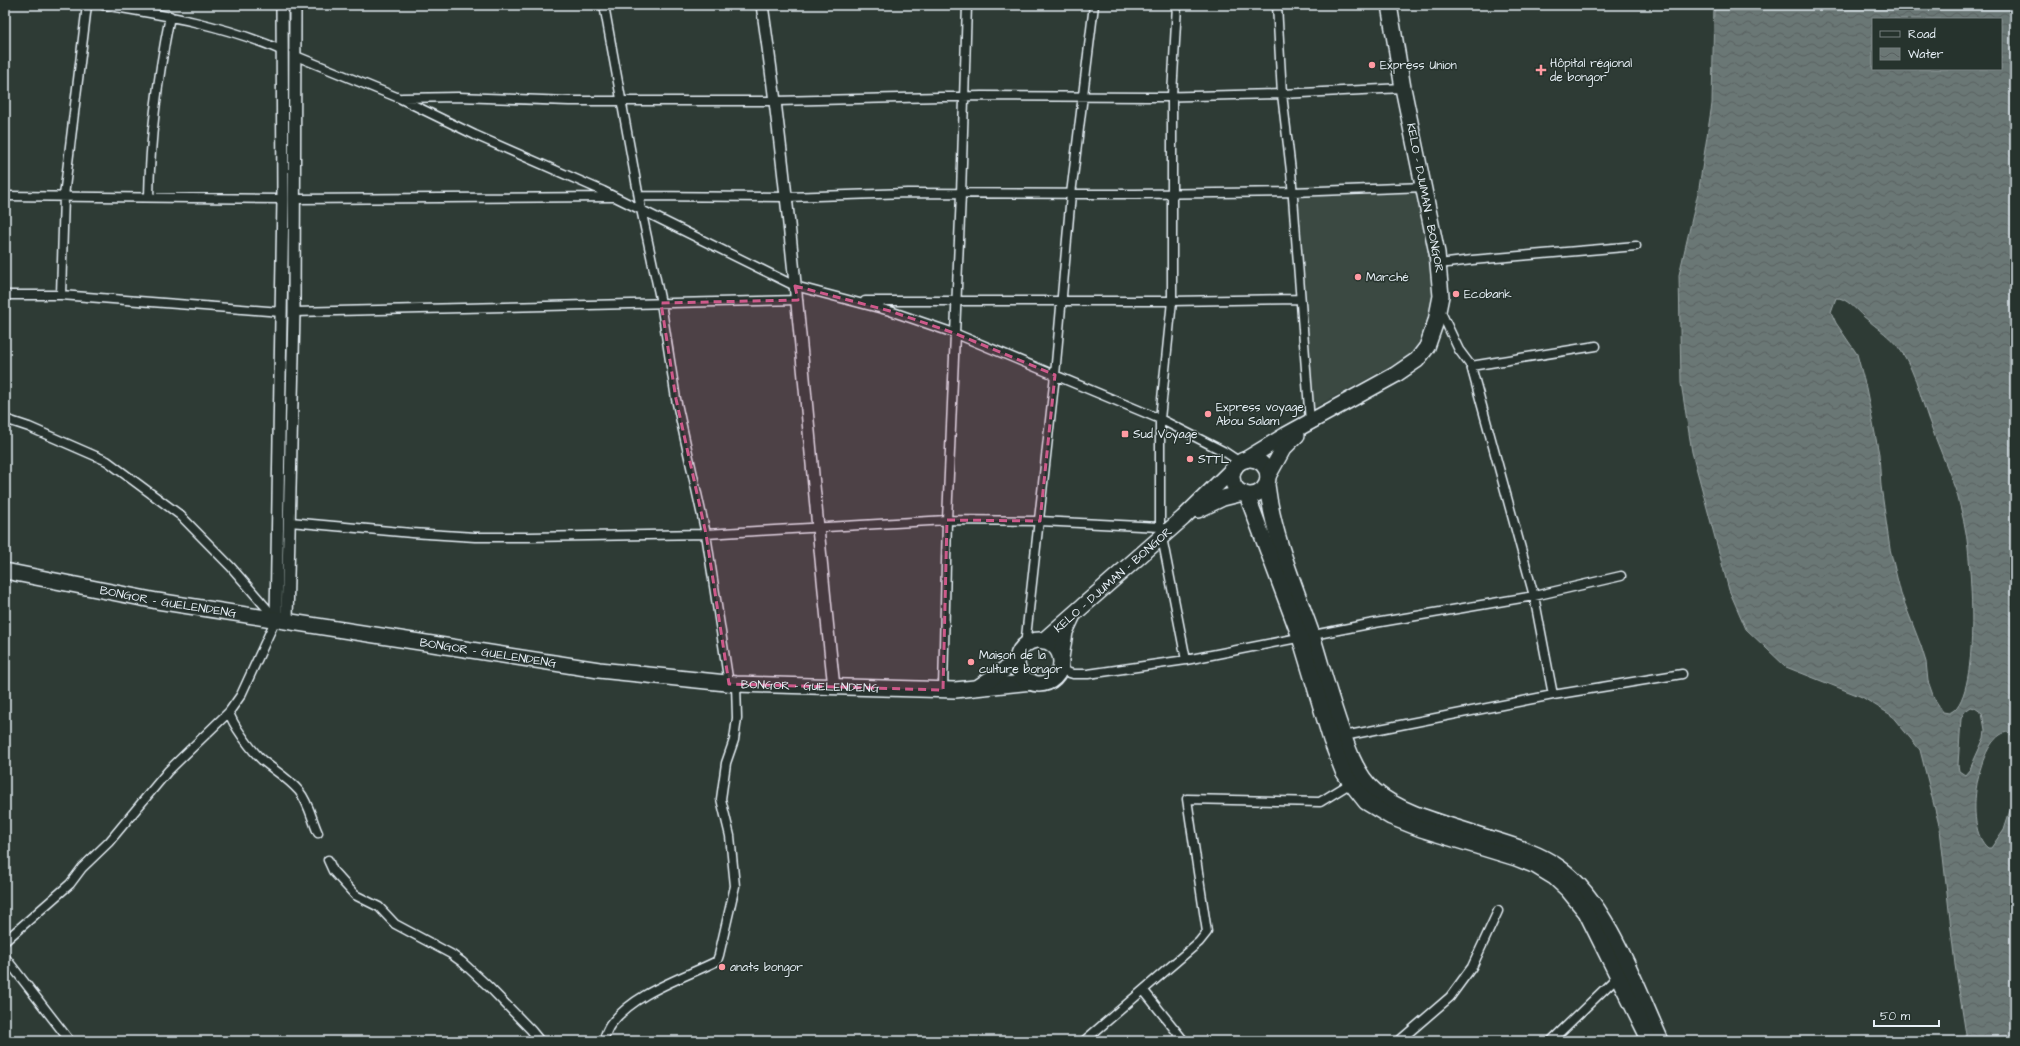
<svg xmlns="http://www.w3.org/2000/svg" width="2020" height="1046" viewBox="0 0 2020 1046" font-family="'Architects Daughter',sans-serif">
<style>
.built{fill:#3b4843}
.water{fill:url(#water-waves);stroke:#9da8a9;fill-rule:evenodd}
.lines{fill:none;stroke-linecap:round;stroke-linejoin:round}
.street-casing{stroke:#e8f1f8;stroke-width:11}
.secondary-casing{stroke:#e8f1f8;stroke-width:14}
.highway-casing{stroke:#e8f1f8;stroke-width:18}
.street{stroke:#26332d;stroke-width:8}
.secondary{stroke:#26332d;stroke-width:11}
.highway{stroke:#26332d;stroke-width:15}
.marked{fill:#cd598a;fill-opacity:0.2;stroke:#cd598a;stroke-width:3;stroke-dasharray:8 5;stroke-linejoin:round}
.poi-dot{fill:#ff9aa2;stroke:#26332d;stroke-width:1.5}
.labels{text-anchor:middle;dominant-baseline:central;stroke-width:3;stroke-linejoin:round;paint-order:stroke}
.poi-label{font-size:12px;fill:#e8f1f8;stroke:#26332d;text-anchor:start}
.street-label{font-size:12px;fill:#e8f1f8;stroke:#26332d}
</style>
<defs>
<pattern id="water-waves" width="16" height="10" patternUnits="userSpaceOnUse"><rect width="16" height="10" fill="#6b7775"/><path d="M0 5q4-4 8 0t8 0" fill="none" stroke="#586060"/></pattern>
</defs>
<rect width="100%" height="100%" fill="#2e3b35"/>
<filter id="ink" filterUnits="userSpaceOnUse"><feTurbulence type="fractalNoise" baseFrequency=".025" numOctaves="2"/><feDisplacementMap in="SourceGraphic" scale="8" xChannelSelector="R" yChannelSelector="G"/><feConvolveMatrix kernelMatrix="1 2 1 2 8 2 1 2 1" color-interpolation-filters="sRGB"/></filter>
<g filter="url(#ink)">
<path class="built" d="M1415,182L1434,277L1432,315L1417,352L1306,412L1285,185Z"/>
<path class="water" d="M1714,5H2015V745L2013,737L2008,732C1978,735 1962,828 1988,848H1991L2004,829L2015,795V1041H1967L1955,965L1940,829L1920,750L1891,715L1862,697L1786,667L1746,629L1729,590L1692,452L1681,383L1679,275L1699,188L1712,104ZM1873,19H2001V69H1873ZM1836,298C1846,297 1856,310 1863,316C1884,334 1899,341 1911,369C1918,384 1922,401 1928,418C1937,443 1948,468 1957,494C1960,506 1964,520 1966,533C1971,563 1982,702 1949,713L1943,712L1934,698L1928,681L1926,662L1921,646L1901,594L1890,549L1881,486L1879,454L1866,388L1857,354L1836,323L1831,312ZM1971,707L1975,708L1982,713L1985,730L1984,738L1970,769L1965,775L1959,771L1958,765L1961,719L1964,712Z"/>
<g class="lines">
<defs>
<path id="street" d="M103,5C165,15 225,25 283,51
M604,5L641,209L661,303L676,399L706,534L729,684
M1177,5L1172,95V301L1160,419V527L1186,660
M1277,5L1282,94L1291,171L1310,422
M296,56L399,98L475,135L603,191L795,286L890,311L954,333L1160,419L1225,452L1240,462
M402,98L458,97L569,101H776L982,96L1150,97L1282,94L1403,88
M5,196L283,199
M639,196L787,197L908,193L1135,194L1293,192L1425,187
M149,197C150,136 158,76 170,16
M295,199L613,197
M1439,264L1472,260L1636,246
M5,295H61L281,312
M61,295L64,196L87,5
M865,301H1172L1300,299
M1440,310L1459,350L1471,366L1534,596L1553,695
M294,312L798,300
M1471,366L1596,346
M5,419L29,427L107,461L180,515L231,567L276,619L241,695L229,712L168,771L109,842L82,868L70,884L5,941
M290,522L412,533L475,537H529L706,534L947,520L1040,521L1160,527
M1025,646L1055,375L1071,194L1094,5
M1060,670L1073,674H1088L1186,660L1369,624L1534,596L1621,576
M943,690L947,520L961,194L967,5
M229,712C232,724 252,751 262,760C275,771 288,778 299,791C309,803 312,820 318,833
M1344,736L1553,695L1682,674
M328,860L333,871L355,895L379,907L395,924L451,954L462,962L490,988L531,1030L540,1041
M5,957L70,1041
M1144,991L1184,1041
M603,1041C605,1036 607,1029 611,1024C636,992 681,979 717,961L719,955L735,886L730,836L721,799L726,763L734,740L737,718L736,684
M1084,1041L1199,942L1207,932L1187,799L1320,802L1351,783
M1399,1041L1450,997L1472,967L1498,911
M1551,1041L1618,976"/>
<path id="secondary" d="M762,5C795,231 809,459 834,687
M276,619L283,199L282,5
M287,621L294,312L295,5"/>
<g id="highway">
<circle cx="1250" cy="477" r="18"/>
<path d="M1245,460L1286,435L1395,375L1417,360L1427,347L1436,321L1441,296L1437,253L1403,88L1389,5"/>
<path d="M1268,476L1283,449L1297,435"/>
<path d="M1267,485C1273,535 1294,584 1311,632C1324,674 1335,718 1352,758C1357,769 1365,783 1375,791C1404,815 1444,823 1479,835C1507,844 1536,851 1560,868C1606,900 1638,990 1661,1041"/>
<path d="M1247,495L1300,637L1331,740L1343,771L1351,783L1366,802L1391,817L1421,829L1516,858L1536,866L1554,877L1568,890L1586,912L1650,1041"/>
<path d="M1198,510L1223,498L1243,493"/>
<path id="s1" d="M5,571L157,601L599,670L736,684L955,690L1032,682"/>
<circle cx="1039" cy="662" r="22"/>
<path id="s2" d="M1043,641L1183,518L1235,467"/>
<path d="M1061,658L1065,632L1072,617"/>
<path d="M980,686L1017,661"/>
</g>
</defs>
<use href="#street" class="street-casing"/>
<use href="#secondary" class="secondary-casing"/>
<use href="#highway" class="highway-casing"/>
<use href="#street" class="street"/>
<use href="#secondary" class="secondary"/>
<use href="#highway" class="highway"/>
</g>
</g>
<path class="marked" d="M795,286L890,311L954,333L1055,375L1040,521L947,520L943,690L729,684L706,534L676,399L661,303L798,300Z"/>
<g class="poi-dot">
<circle cx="1372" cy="65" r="4"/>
<path d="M1539 64h4v4h4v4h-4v4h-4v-4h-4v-4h4z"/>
<circle cx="1358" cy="277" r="4"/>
<circle cx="1456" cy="294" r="4"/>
<circle cx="1208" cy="414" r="4"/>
<rect x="1121" y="430" width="8" height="8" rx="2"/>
<circle cx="1190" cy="459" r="4"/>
<circle cx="971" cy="662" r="4"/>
<circle cx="722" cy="967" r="4"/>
</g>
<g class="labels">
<g class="poi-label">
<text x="1550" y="63">Hôpital régional<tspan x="1550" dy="14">de bongor</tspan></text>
<text x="1380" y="65">Express Union</text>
<text x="1366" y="277">Marché</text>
<text x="1464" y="294">Ecobank</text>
<text x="1216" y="407">Express voyage<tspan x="1216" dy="14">Abou Salam</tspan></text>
<text x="1133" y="434">Sud Voyage</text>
<text x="1198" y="459">STTL</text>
<text x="979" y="655">Maison de la<tspan x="979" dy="14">culture bongor</tspan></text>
<text x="730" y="967">anats bongor</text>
</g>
<g class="street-label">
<text transform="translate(1425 198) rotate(79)">KELO - DJUMAN - BONGOR</text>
<text stroke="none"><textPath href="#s2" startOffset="93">KELO - DJUMAN - BONGOR</textPath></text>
<text stroke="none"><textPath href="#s1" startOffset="166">BONGOR - GUELENDENG</textPath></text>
<text stroke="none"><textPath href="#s1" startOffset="490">BONGOR - GUELENDENG</textPath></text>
<text stroke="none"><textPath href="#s1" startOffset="814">BONGOR - GUELENDENG</textPath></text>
</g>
</g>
<rect width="2020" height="1046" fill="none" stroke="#26332d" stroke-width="20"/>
<rect x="10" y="10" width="2000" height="1026" fill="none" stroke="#e8f1f8" stroke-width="1.5" filter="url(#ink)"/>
<rect x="1872" y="18" width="130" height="52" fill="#26332d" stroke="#747f7e"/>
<rect x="1880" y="31" width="20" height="6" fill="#26332d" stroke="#747f7e"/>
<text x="1908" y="38" font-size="12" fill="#e8f1f8">Road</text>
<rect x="1880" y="48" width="20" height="12" fill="url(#water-waves)" stroke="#747f7e"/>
<text x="1908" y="58" font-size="12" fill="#e8f1f8">Water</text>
<path d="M1874 1020v6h65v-6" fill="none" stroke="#e8f1f8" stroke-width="2"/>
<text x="1880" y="1020" font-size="12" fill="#e8f1f8" stroke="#26332d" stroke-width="3" paint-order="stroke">50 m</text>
</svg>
